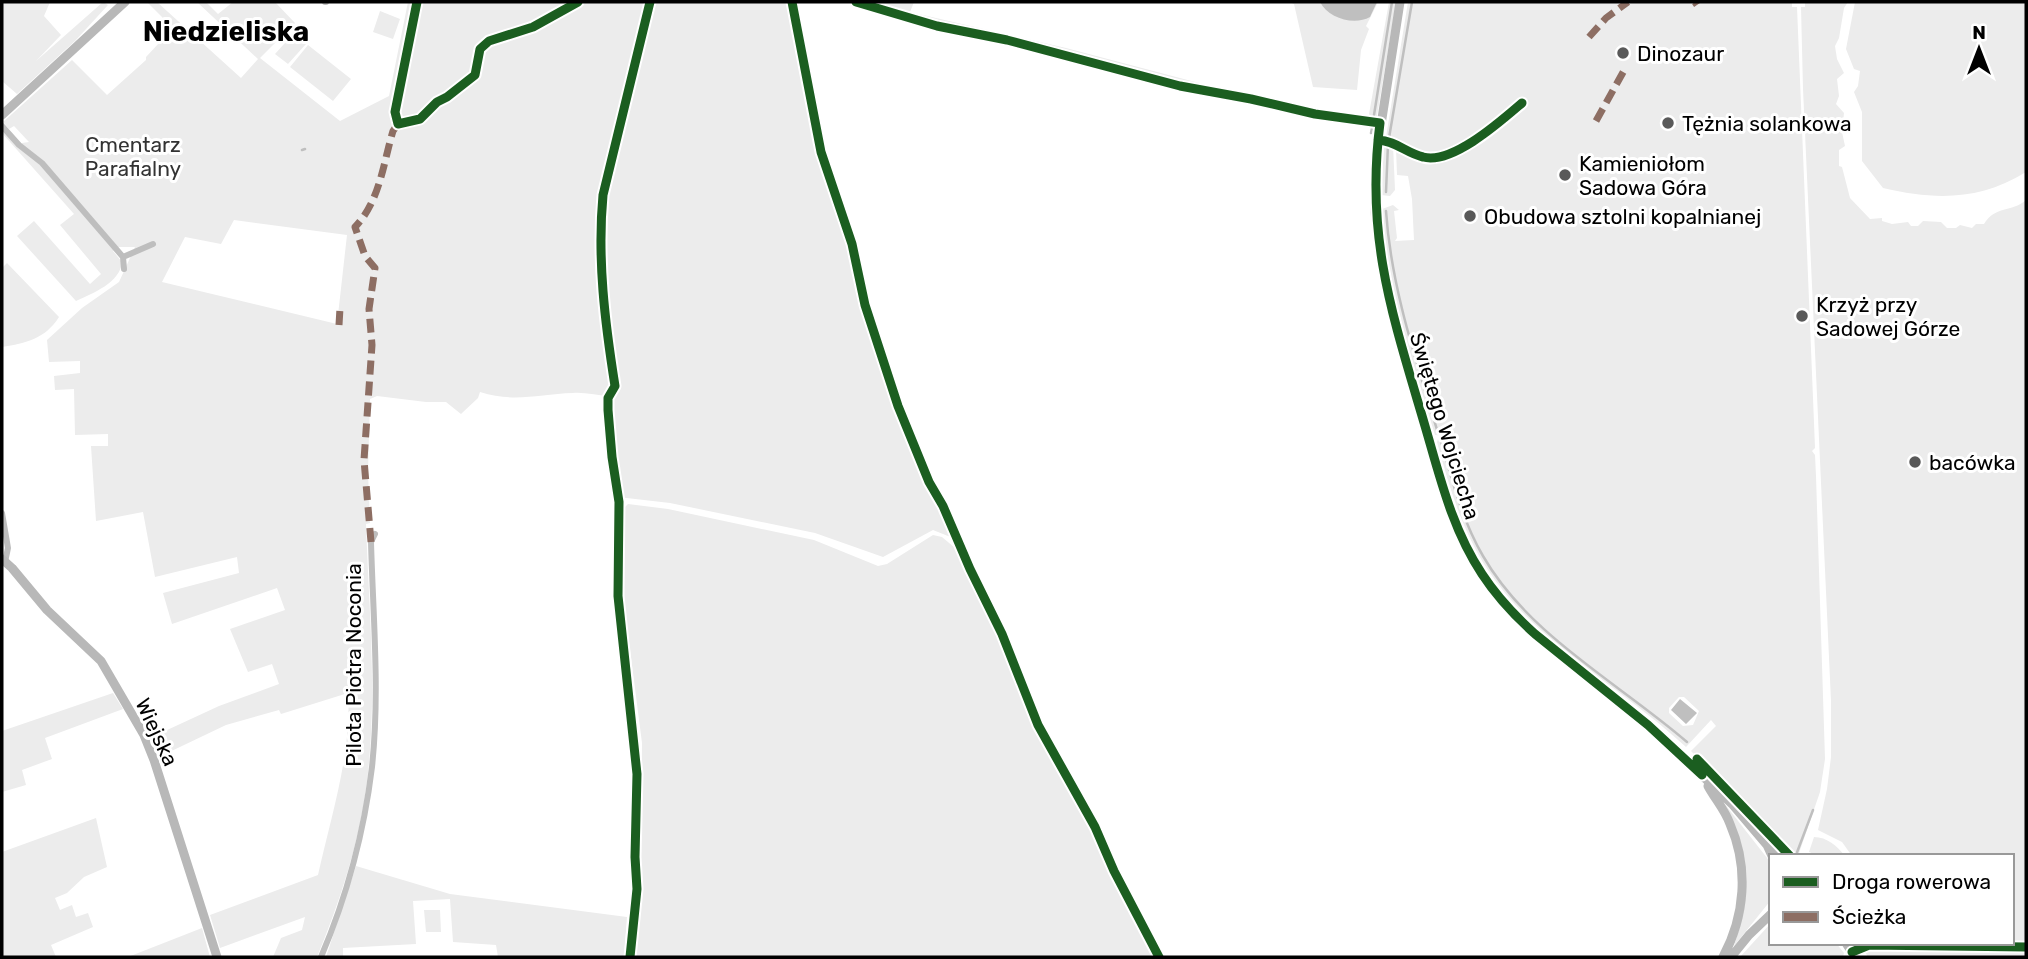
<svg xmlns="http://www.w3.org/2000/svg" width="2028" height="959" viewBox="0 0 2028 959" font-family="Rubik,sans-serif">
<style>
.green{fill:#ececec;fill-rule:evenodd}
.water{fill:#bfbfbf}
.lines{fill:none;stroke-linecap:round;stroke-linejoin:round}
.stream{stroke:#bfbfbf;stroke-width:2.5}
.street{stroke:#bebebe;stroke-width:6}
.secondary{stroke:#b8b8b8;stroke-width:9}
.quiet{stroke:#8d6e63;stroke-width:7;stroke-dasharray:14 7;stroke-linecap:butt}
.cycleway-casing{stroke:#fff;stroke-width:13}
.cycleway{stroke:#1b5e20;stroke-width:9}
.poi-dot{fill:#595959;stroke:#fff;stroke-width:2.5}
.labels{text-anchor:middle;dominant-baseline:central;stroke-width:6;stroke-linejoin:round;paint-order:stroke}
.poi-label{font-size:21px;fill:#000;stroke:#fff;text-anchor:start}
.park-label{font-size:21px;fill:#333;stroke:#fff}
.street-label{font-size:21px;fill:#000;stroke:#fff}
.district-label{font-size:28px;font-weight:bold;fill:#000;stroke:#fff}
</style>
<rect width="100%" height="100%" fill="#fff"/>
<path class="green" d="M2,2H50L44,16L61,35L36,61L103,2L108,5L75,41L17,94L2,81Z
M147,2H157L241,78L258,59L197,2H206L218,14L233,2H275L295,23L260,58L340,121L389,96L408,2H647L601,195C593,252 598,330 612,386L606,396C595,395 584,392 573,393C539,394 514,403 480,392L478,398L461,414L446,402H426L377,396L370,399L368,472L370,523L366,524C369,612 378,701 366,789C358,847 339,903 317,957H273L281,938L302,930L305,917L220,948L210,915L318,875C331,816 352,753 348,693L281,714L279,710L226,725L161,756L152,737L219,706L279,684L272,664L248,672L230,629L285,610L277,588L172,624L163,593L239,573L237,557L155,577L143,512L96,521L91,446H108V434L75,435L74,389L55,390L54,376L80,373V361L49,362L47,340L82,308L119,282L135,247H118L113,251L122,262C120,283 93,293 76,301L17,236L34,221L90,284L101,274L60,225L74,214L2,133V129L15,144L29,142L14,126L9,129L3,122L72,60L107,95L146,60V57L173,28ZM234,220L347,235L337,324L162,282L185,237L221,244Z
M652,2H791L820,154L896,403L923,477L953,538L933,530L883,557L815,533L670,503L618,497L611,407L618,385L606,299L605,195L636,77Z
M866,2H914L910,12L1066,48L1218,88L1221,92L1085,55L939,23Z
M1289,2H1378L1366,26L1369,29L1361,50L1357,90L1313,87L1294,4Z
M1389,2H1396L1377,116L1371,117L1369,114Z
M1408,2H1792V7H1797L1813,398L1815,448L1812,451L1815,455L1816,476L1825,759L1820,792L1798,856H1792L1789,853L1691,751L1716,726L1711,720L1686,747C1622,687 1537,644 1488,570C1462,531 1449,486 1437,442L1438,439L1446,436L1435,435C1413,361 1386,286 1382,209L1393,205L1399,210L1394,211L1397,238L1395,241L1414,240L1412,199L1408,176L1397,175L1396,148L1398,143L1386,137ZM1679,697H1684L1699,711L1693,725L1683,726L1669,713V708Z
M1805,2H1848L1844,8L1839,38L1835,46L1837,59L1844,73L1837,79L1839,96L1836,104L1844,113L1842,132L1845,146L1839,150V166L1842,167L1850,198L1870,219L1882,218V221L1892,224L1908,222L1911,226H1918L1923,221L1941,222L1947,228H1956L1960,225L1972,228L1976,224H1984C1996,205 2011,213 2026,200V943H2012V856H1852L1842,842L1818,830L1827,789L1831,757V701L1803,89L1801,7H1805Z
M1855,2H2026V172C1979,201 1935,200 1883,188L1862,161V112L1854,92L1858,86L1860,71L1854,69L1846,49Z
M380,11L400,19L393,39L373,32Z
M293,34L306,44L288,64L275,54Z
M308,45L351,79L333,101L290,67Z
M1387,142L1393,145L1395,190L1390,196L1381,195L1384,147Z
M7,263L59,317C45,339 26,343 2,347V268Z
M628,504L668,509L814,540L878,566L887,564L933,535L942,537L961,553L1001,634L1035,726L1092,828L1112,873L1157,957H636L641,859L642,743L623,595V509Z
M113,693L123,709L45,738L52,759L22,770L26,785L2,792V731Z
M1724,803L1771,863V900L1734,946C1752,892 1751,854 1724,803Z
M96,818L107,867L84,877L67,893L55,898L60,910L72,905L76,917L88,913L93,927L51,945L56,957H2V852Z
M1814,837C1827,837 1837,846 1845,856H1819L1809,852Z
M356,866L450,894L627,917L624,957H498L496,945L453,942L450,899L413,901L416,944L343,948V957H326Z
M424,910H440L441,932H426Z
M1771,923V943H1836L1844,953L1843,957H1740Z
M202,928L210,957H128Z
M1881,948L2026,949V957H1868L1865,952Z"/>
<path class="water" d="M1320,2H1377L1370,17C1354,26 1328,18 1320,2Z
M1680,699L1697,713L1686,724L1671,710Z"/>
<g class="lines">
<path class="stream" d="M1374,115L1392,2
M1371,133L1372,128
M1389,138L1412,2
M302,150L305,149
M1386,192L1388,144
M1386,211C1391,287 1416,360 1438,433
M1441,441C1452,480 1462,520 1483,556C1529,636 1619,683 1687,742
M1796,855L1813,810"/>
<path class="street" d="M325,2H326
M2,126L19,145L42,163L123,257L124,269
M123,257L153,244
M2,513L8,548L5,562
M321,957C347,896 364,833 372,767C380,692 373,616 371,542L375,534"/>
<path class="secondary" d="M1400,2L1376,157L1375,212L1379,250L1395,326L1440,479L1458,532L1482,574L1517,618L1671,746L1733,805L1767,845L1772,856
M2,115L125,2
M2,559L12,568L47,610L101,661L144,735L154,760L217,957
M1708,786C1715,799 1725,810 1730,824C1749,868 1745,916 1723,957
M1767,845L1783,856
M1846,943L1855,957
M1731,957L1749,935L1771,914"/>
<path class="quiet" d="M1695,2L1697,5
M1589,37L1606,18L1628,2
M1596,121L1626,67
M339,325L340,308
M371,542L364,460L372,345L369,309L375,268L365,256L355,227C380,201 383,164 393,131L398,124"/>
<defs>
<path id="cycleway" d="M417,2L395,112L398,124L420,119L437,102L447,97L475,75L480,49L489,41L533,27L578,2
M792,2L821,152L852,244L865,305L898,406L929,482L943,506L970,569L1002,634L1038,725L1095,827L1114,871L1159,957
M856,2L937,26L1007,40L1180,86L1251,99L1315,114L1380,123C1365,238 1393,317 1425,426C1440,477 1452,529 1482,574C1497,597 1515,616 1535,634L1648,725L1702,775
M1378,140C1396,141 1406,153 1423,157C1452,165 1501,121 1522,103
M1697,759L1790,856
M1852,952L1869,945L2026,947
M630,957L637,889L635,857L637,774L618,596L619,502L612,457L608,410V398L615,386C605,323 597,259 603,195L650,2"/>
</defs>
<use href="#cycleway" class="cycleway-casing"/>
<use href="#cycleway" class="cycleway"/>
</g>
<g class="poi-dot">
<circle cx="1623" cy="53" r="7"/>
<circle cx="1668" cy="123" r="7"/>
<circle cx="1565" cy="175" r="7"/>
<circle cx="1470" cy="216" r="7"/>
<circle cx="1802" cy="316" r="7"/>
<circle cx="1915" cy="462" r="7"/>
</g>
<g class="labels">
<g class="poi-label">
<text x="1637" y="53">Dinozaur</text>
<text x="1682" y="123">Tężnia solankowa</text>
<text x="1579" y="163">Kamieniołom<tspan x="1579" dy="24">Sadowa Góra</tspan></text>
<text x="1484" y="216">Obudowa sztolni kopalnianej</text>
<text x="1816" y="304">Krzyż przy<tspan x="1816" dy="24">Sadowej Górze</tspan></text>
<text x="1929" y="462">bacówka</text>
</g>
<g class="park-label">
<text x="133" y="144">Cmentarz<tspan x="133" dy="24">Parafialny</tspan></text>
</g>
<g class="street-label">
<text transform="translate(1445 426) rotate(73)">Świętego Wojciecha</text>
<text transform="translate(353 665) rotate(-90)">Pilota Piotra Noconia</text>
<text transform="translate(157 732) rotate(65)">Wiejska</text>
</g>
<g class="district-label">
<text x="226" y="31">Niedzieliska</text>
</g>
</g>
<rect width="2028" height="959" fill="none" stroke="#000000" stroke-width="7"/>
<rect x="1769" y="854" width="245" height="91" fill="#ffffff" stroke="#999999" stroke-width="2"/>
<rect x="1783" y="877" width="35" height="10" fill="#1b5e20" stroke="#999999" stroke-width="2"/>
<text x="1832" y="889" font-size="21" fill="#000000">Droga rowerowa</text>
<rect x="1783" y="912" width="35" height="10" fill="#8d6e63" stroke="#999999" stroke-width="2"/>
<text x="1832" y="924" font-size="21" fill="#000000">Ścieżka</text>
<g transform="translate(1979 49)" stroke="#ffffff" stroke-width="5" paint-order="stroke">
<path d="M0-5L12 26L0 18L-12 26Z" fill="#000000"/>
<text y="-10" font-size="19" font-weight="bold" text-anchor="middle" fill="#000000">N</text>
</g>
</svg>
